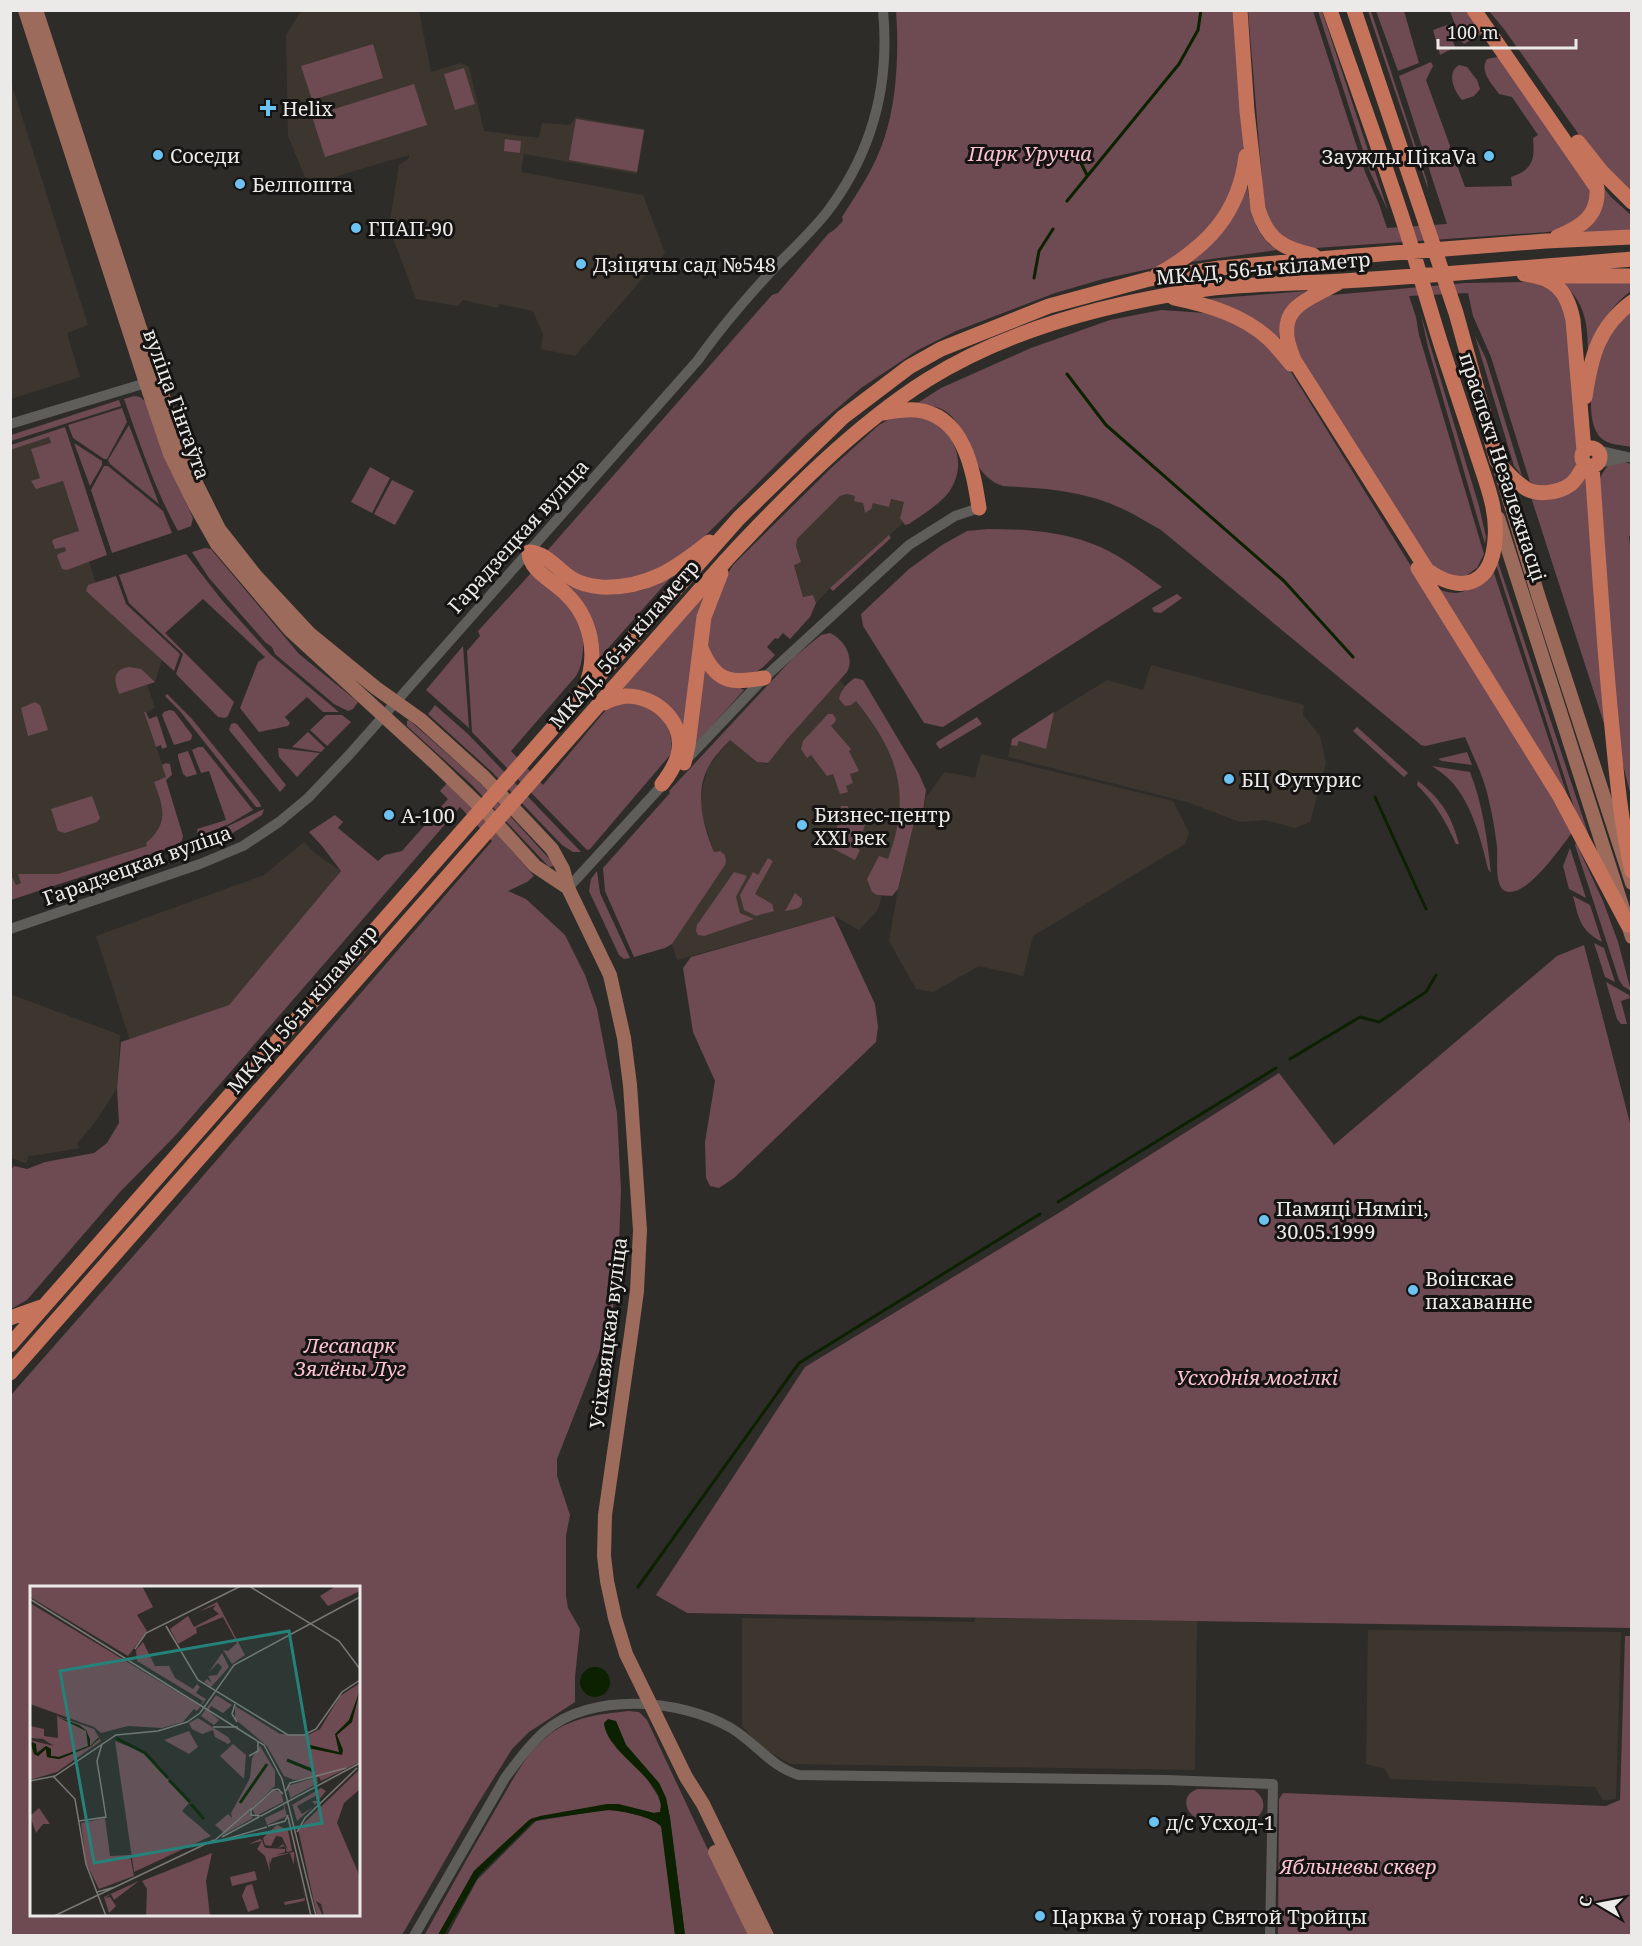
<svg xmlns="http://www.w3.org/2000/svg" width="1642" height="1946" viewBox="0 0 1642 1946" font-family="'Noto Serif',serif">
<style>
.built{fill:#3d362f}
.green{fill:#6e4a52;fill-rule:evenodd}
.water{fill:#0b2100}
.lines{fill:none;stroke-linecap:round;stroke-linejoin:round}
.stream{stroke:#0b2100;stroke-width:3}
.minor{stroke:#605e5b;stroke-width:10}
.major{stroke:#9d6b5c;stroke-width:14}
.highway{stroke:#c6735c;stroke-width:15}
.poi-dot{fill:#6cc3f2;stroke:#151413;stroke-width:2}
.labels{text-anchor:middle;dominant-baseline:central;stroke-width:6;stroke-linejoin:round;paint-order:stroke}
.poi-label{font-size:20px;fill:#eceae8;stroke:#151413;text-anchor:start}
.park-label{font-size:20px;font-style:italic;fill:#fbc2cf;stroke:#151413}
.street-label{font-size:20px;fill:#eceae8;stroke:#151413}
.inset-river{fill:none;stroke:#0b2100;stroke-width:3}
.inset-road{fill:none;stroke:#7a7875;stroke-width:1.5}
.view{fill:#25827a;fill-opacity:0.15;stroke:#25827a;stroke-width:3}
.inset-edge{fill:none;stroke:#eceae8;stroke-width:3}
</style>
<rect width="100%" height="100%" fill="#2e2c29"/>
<path class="built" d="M301,11H419L431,72L461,63L469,67L484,131L539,138L542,123L570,125L576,117L645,129L637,174L524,154L521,172L643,195L665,253L575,356L541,349L543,334L533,311L499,304L498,308L463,300L458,306L416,299L389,227L399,165L409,158V155L347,173L309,187L288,136L286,35Z
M11,82L88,325L67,333L80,377L11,399Z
M48,435L102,602L162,659L155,682L147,684L155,708L144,713L167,777L158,780L176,830L170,842L10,893V447Z
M847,494L855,496L863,503L864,512L873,503L891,499L904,502L900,518L903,523L830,588L816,603L813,595L803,597L794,564L801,561L796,546L797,539L840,496Z
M1151,665L1304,705L1303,715L1320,736L1326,763L1310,822L1295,828L1265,820L1240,822L1187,802L1008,757L1012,739L1107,680L1143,690Z
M837,677L874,724L887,747L896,769L900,794V818L895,839L878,910L859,930L834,916L677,960L672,944L726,861L725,855L720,851L714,852L703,818L701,805L702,791L708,767L730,740L757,762L770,765L764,761Z
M981,754L1173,801L1189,833L1185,844L1033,936L1023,976L979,966L933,992L916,989L889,941L898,889L917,809L923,811L926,797L945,772L975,778Z
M304,842L317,855L341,871L229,1005L130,1040L96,936L264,875Z
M10,994L120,1035L117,1088L98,1118L77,1144L80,1148L32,1156L29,1155L26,1163L11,1158Z
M742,1618L974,1622L976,1618L1197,1621L1195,1770L790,1764L760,1746L742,1726Z
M1368,1630L1621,1632L1616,1799L1603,1800L1595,1787L1390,1779L1385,1769L1366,1764Z"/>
<path class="green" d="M896,11H1236L1244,145L1243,160L1234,190L1204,236L1158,267L1103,279L1055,293L956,331L918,350L861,388L806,435L695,546L651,574L607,582L571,574L547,551L772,295L778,293L828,234L834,230L843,221L842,217C858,192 875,167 884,139C897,102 899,50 896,11Z
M1248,11H1313L1365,172L1379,204L1387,228L1447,224L1399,76L1431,62L1433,66L1426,80L1465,187L1512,186L1511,177C1533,170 1535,159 1533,138L1538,135L1512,97L1499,94C1492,83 1479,72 1487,59L1497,57L1503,60L1591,190L1590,207L1565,228L1548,232L1315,248C1285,247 1282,237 1265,215Z
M1318,11H1322L1388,211L1370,172Z
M1368,11H1371L1427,181L1428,189Z
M1376,11H1404L1419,63L1398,71Z
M1450,11H1467L1483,33L1464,44L1461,41Z
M1489,11H1631V195L1592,153L1504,29Z
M1447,25L1455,47L1440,55L1433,30Z
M373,44L383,78L312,100L301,66Z
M1459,65L1467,67L1477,80L1480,89L1474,96L1462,100C1454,91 1446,73 1459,65Z
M464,68L475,104L455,110L444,74Z
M414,84L427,125L325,157L312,116Z
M576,119L644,130L637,172L569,160Z
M505,139L521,141L520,153L504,151Z
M1247,185C1251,211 1254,235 1277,250L1190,262Z
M1604,188L1611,197L1631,215V231L1581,233C1594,219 1606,209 1604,188Z
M1560,281L1631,282V291C1606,310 1599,328 1588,356C1588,324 1586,302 1560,281Z
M1531,282L1550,289L1564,304L1573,362L1580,459C1573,480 1550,493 1530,482L1491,357L1473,316L1468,293L1409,296L1416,317L1419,335L1484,554L1477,568L1461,579L1434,570L1298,356L1293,325L1298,313L1321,296L1465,283Z
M1306,291C1285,302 1281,320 1279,341C1254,321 1237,308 1206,299Z
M1631,307V447C1622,445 1608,445 1601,438C1581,419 1595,356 1608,336C1614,326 1624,317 1631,307Z
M1161,310L1220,314L1249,330L1288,367L1574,830C1563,844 1526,900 1505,891C1494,886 1498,858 1497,847C1495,829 1491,807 1486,789C1481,771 1472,754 1465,737L1425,746L1421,745L1161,530C1148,523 1136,515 1123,509C1086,491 1044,488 1003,486C961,472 974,414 932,406C926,405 919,406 913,406L941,388L1031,348L1110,320Z
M1421,315L1479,506L1486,537L1485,544L1428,347Z
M1475,336L1486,359L1522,476L1514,466Z
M134,396L140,397L146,402L165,456L193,518L191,526L178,531C155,490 140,444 124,399Z
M119,400L121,406L11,441V435Z
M122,408L127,422L107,459H104L73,438L68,425Z
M908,415C915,417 924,417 931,421C957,435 967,466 949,492C939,505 922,515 909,524L905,525L900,518L904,502L891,499L889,507L873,503L871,509L865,513L863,503L854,501L855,496L847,494L840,496L797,539L796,546L801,562L794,565L803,597L813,595L816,603L810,617L790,639L783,633L778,639L775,638L767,647L775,655C755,677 754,674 724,672C719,665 707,654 705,645C701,624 722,582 733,565L831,468L879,425L888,420Z
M129,425L159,504L110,464L108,460Z
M65,427L107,555L67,570L62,569L57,556L58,554L66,551L65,547L55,549L52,541L54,539L79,531L63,481L36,489L31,481L40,478L31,449L51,443L49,437L10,450L11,445Z
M74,443L102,461V465L90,486Z
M1623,462L1631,464L1632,535L1629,536L1632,567L1631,796L1622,761L1615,701L1600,479C1606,465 1609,464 1623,462Z
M104,466H108L163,511L172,533L112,553L91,490Z
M370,467L390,478L372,513L351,502Z
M1586,477L1610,742L1531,497Z
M392,480L414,491L395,525L374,514Z
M988,529C1022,529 1058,531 1090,543C1117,552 1140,571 1162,587L943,727L924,723L863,626L861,614L909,569L942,545L967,531Z
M889,535L891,538L833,591L830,588Z
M205,548L211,549L299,654L358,702L353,709L348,711L334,704L275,654L272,647L265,642L209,578L192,552Z
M186,554L221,599L271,655L339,712H323L307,697L285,717L290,723L288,726L259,732L240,708L258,662L265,657L203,599L165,633L234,702L228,716L225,718L218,717L176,674L183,654L129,603L119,575Z
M1496,556L1597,860L1580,826L1495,561Z
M543,564C550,570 557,577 565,583C585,597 620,596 643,590C653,587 663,580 673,575L595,663V635L541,566Z
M1492,567L1577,825L1436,588C1465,601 1473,586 1492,567Z
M531,573L536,574C549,587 565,601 576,616C586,629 585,662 576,676L511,751L543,785L610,705C625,699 653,704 663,717C671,729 672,741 671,754L590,849L587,850L472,732L467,651L480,636L478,631Z
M116,576L126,604L180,654L174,671L86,591L88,585Z
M710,588L685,733C664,697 660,692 618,691Z
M1177,594L1182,598L1161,613L1154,612L1152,608Z
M830,633C844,639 855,658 847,672L788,738L768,763L757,762L730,740C723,748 714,756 709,766C694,792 703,826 714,852L720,851L725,855L726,861L725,865L672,944L665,948L634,957L605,891L603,868L670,793L669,791L793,658L821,635Z
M463,646L469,728L426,690Z
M129,667L141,669L155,682L119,694C114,680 112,670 129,667Z
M701,668L744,690L692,748Z
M855,678L863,680L919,774L926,790L923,811L917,810L898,889L892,896L877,895L872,892L867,879L879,856L888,859C912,794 898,753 856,701L851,705L845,706L839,699C840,691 848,682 855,678Z
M167,694L192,719L260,803L261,807H256L179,710L165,696Z
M35,702L40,705L48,730L28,736L21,708Z
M435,705L468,734L581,852H573L562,845L492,772L428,714Z
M169,710L174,711L192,735L191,740L174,745L162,715L164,712Z
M144,712H146L149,719L157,716L167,747L162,749L161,745L156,747Z
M1054,712L1046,749L1019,741L1017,746L1011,745L1012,739Z
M828,714H833L836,719L835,722L831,726L851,749L849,751L859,771L850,774L853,783L846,786L848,792L840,794L833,774L827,776L811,755L807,758L801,749L803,741Z
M326,715H342L351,722L327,746L310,730Z
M977,717L982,724L940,749L936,744L937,742Z
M409,720L477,780L554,864V866L549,867L472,785L407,726V721Z
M234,723L237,724L286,785L280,792L229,730L231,724Z
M1357,727L1408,773L1404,777L1353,731Z
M308,732L325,748L321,752L292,747Z
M198,747H203L253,810L229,824L198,837L197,829L226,820L209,771L201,773L192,750Z
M278,748L320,753L297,777L279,757Z
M188,751L197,774L187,777L183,774L178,757V754Z
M1467,752L1472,765L1442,761L1438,759Z
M166,763L170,764L172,775L166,780L183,836L182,840L178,845L11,900V875L16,885L21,883L18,874H58L147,846L146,843C170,823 163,806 154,782L166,777L162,765Z
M1432,766L1470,772C1483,805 1487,838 1491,873L1488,869C1481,839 1472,804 1451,781C1445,775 1438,770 1432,766Z
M1418,781C1442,800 1451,815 1459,844H1456C1445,820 1436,804 1417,785Z
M448,782L465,798L534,876L527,882L508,891L526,899L565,935L585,975L597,1009L617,1113L621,1190L618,1270L613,1307L601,1347L557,1459V1476L570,1515L566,1536V1596L568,1608L580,1629L575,1677V1702L529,1732L512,1749L474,1810L402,1935H11V1395L171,1213L492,841L460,807L175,1136L120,1192L27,1300L11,1309V1170L14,1166L27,1169L45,1162L94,1153L107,1143L119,1123L117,1088L121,1042L229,1005L341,871L322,846L309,832L335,815L343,822L338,828L378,861L385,855L402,851L448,799L440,791ZM32,1588H358V1914H32Z
M92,796L100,818L97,822L65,833L58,831L51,809Z
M841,806H848V812L856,813L855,823L865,825L857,848L860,850L855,860L830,847L829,844L838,825Z
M264,809L262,815C249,823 214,847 201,843L199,840Z
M1576,843L1603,901L1618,942L1631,991L1623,986L1619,980L1575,845Z
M1570,848L1586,898L1569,889L1563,866Z
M768,858L773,861L755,894L772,904L774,911L756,916L744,910L740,895L753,872L758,875Z
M597,871L600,893L630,958L624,959L619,955L589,891L591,879Z
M734,872L747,876L736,897L740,913L754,919L704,936L698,935L696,931L697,925Z
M795,893L802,899C804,910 793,909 785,911Z
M1573,896L1590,905L1602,942C1580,930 1579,919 1573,896Z
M834,916L875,1004L878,1027L876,1042L734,1178L719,1188L710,1186L706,1178L705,1142L715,1081L693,1032L683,968L691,957Z
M1594,943L1604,948L1615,982L1605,977Z
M1584,945L1631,1127V1628L687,1613L656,1595L805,1367L1057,1214L1279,1073L1334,1145L1557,956Z
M1606,982L1629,995L1630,998L1621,1001L1627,1024H1621L1617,1019Z
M1625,1636H1632L1631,1935H1278L1279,1799L1283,1793L1606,1806L1620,1800Z
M629,1711L639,1712L647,1720L748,1935H685L670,1818L666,1798L659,1783L626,1745L617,1724L608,1719L658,1796L661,1805L660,1812L654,1813L618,1804L532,1818L474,1871L438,1935L424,1936C447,1894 470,1853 494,1812C510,1785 525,1753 550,1734C573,1717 601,1714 629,1711Z
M1198,1789L1254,1790C1266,1798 1267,1812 1254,1819L1197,1818C1183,1812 1182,1793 1198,1789Z
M604,1810C619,1810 654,1815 663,1829L675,1935L447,1936L477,1880L536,1821Z"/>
<path class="water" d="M580 1682a15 15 0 1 1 30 0a15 15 0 1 1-30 0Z
M608,1719L616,1721L626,1745L659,1783L666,1798L670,1818L685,1935H675L661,1826C652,1817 623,1811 609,1810L542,1819L533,1822L480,1874L444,1935H438L474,1871L529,1820L540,1816L607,1804H618L654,1813L660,1812C669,1782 606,1754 604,1723Z"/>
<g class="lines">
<path class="stream" d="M1081,163L1087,175
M1067,201L1179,64L1198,30L1201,10
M1034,278L1039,251L1053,229
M1067,374L1106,425L1284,581L1353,657
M1375,797L1426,909
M1290,1059L1360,1017L1379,1022L1426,992L1436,975
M1058,1202L1276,1068
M638,1587L799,1363L1040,1214"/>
<path class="minor" d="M10,424L146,383
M1597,450L1632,458
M1598,463L1624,458
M686,760L764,678L909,545L955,516L979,508
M568,888L667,780
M10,929L200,864L243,846L279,822L308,798L349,755L698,360C722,326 749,295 777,265C794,248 812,231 827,212C872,153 890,84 883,10
M414,1936L505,1778C517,1762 528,1746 544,1732C591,1691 681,1699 731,1728C756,1743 771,1767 799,1775L1166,1780L1273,1784L1270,1936"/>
<path class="major" d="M25,10L146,383L170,454L195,505L217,544L290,630L434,762L488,814L535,866L568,888
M36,10L149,356L186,463L219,529L256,576L310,634L376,688L421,720L484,777L552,849L563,869L568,888L610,975L624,1038L630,1085L640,1230L637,1291L631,1335L605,1515L604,1556L607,1581L615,1618L626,1654L686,1777L703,1804L767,1936
M1498,462L1538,595L1632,883
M1498,518L1632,937
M715,1852L756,1936"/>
<path class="highway" d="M1240,10L1247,111L1258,209C1267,239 1283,249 1313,255
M1330,10C1353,76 1377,142 1399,208C1417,261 1431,316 1449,369C1458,396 1467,424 1476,451C1485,480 1498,509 1495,539C1492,585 1462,595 1427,570L1294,360C1273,310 1299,304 1338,283
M1354,10L1456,313L1497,461C1505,471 1514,481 1525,488C1537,496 1559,493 1571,484C1577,479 1581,471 1585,464
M1474,10L1597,188C1599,216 1581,227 1557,237
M1578,142L1601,171L1632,202
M1524,274C1555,278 1567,290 1573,320L1584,451
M1157,275C1207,247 1239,214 1246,156
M1541,276H1632
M1174,298C1208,305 1243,315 1269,339C1277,346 1284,356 1291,364
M1585,397C1591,357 1598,327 1632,302
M883,413C894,411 905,409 916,410C964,415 973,469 979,508
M1582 457a9 9 0 1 1 18 0a9 9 0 1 1-18 0Z
M1592,466C1598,550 1603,634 1611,717C1616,769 1620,820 1632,871
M1418,568L1559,795L1628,925
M701,648C715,682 730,684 764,678
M585,688C599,655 591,617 565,593C553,581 529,570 529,552C547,553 557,569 571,578C580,584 591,586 601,587C647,589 675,569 709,542
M604,703C611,699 618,697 626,696C657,696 686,723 678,755C675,766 669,775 662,784
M684,763L688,746L704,617L721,573
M10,1318L41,1307
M10,1345L581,696L739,518L843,417L909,367L941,349L1049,306L1149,279L1220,268L1330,258L1546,241L1632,237
M10,1373L727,559C785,497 854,426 927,380C1008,329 1105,304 1199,290C1247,283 1295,284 1343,281C1439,275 1535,267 1632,259"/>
</g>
<g class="poi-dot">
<path d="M265 99h6v6h6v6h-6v6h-6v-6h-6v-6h6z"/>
<circle cx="158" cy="155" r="6"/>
<circle cx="1489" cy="156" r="6"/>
<circle cx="240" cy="184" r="6"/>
<circle cx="356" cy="228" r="6"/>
<circle cx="581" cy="264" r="6"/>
<circle cx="1229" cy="779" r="6"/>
<circle cx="389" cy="815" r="6"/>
<circle cx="802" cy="825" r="6"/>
<circle cx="1264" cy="1220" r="6"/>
<circle cx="1413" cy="1290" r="6"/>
<circle cx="1154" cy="1822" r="6"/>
<circle cx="1040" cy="1916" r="6"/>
</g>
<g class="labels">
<g class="poi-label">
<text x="282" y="108">Helix</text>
<text x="170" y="155">Соседи</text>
<text x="1477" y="156" text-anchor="end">Заужды ЦікаVа</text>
<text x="252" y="184">Белпошта</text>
<text x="368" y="228">ГПАП-90</text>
<text x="593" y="264">Дзіцячы сад №548</text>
<text x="1241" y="779">БЦ Футурис</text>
<text x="814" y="814">Бизнес-центр<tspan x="814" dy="23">XXI век</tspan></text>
<text x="401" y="815">A-100</text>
<text x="1276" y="1208">Памяці Нямігі,<tspan x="1276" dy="23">30.05.1999</tspan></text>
<text x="1425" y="1278">Воінскае<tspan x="1425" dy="23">пахаванне</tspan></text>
<text x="1166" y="1822">д/с Усход-1</text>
<text x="1052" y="1916">Царква ў гонар Святой Тройцы</text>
</g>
<g class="park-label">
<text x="1030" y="153">Парк Уручча</text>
<text x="350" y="1345">Лесапарк<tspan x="350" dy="23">Зялёны Луг</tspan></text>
<text x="1257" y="1377">Усходнія могілкі</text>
<text x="1358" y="1866">Яблыневы сквер</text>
</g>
<g class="street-label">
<text transform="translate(1263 268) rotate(-5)">МКАД, 56-ы кіламетр</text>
<text transform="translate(177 404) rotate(70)">вуліца Гінтаўта</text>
<text transform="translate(1503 467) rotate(72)">праспект Незалежнасці</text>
<text transform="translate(518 536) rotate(-48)">Гарадзецкая вуліца</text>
<text transform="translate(624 644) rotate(-49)">МКАД, 56-ы кіламетр</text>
<text transform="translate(137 865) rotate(-20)">Гарадзецкая вуліца</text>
<text transform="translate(302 1009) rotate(-49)">МКАД, 56-ы кіламетр</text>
<text transform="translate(608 1333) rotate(-83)">Усіхсвяцкая вуліца</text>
</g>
</g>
<g transform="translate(30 1586)">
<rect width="330" height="330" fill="#2e2c29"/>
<path d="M0,0H112L123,21L107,29L117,45L98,70L0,11ZM306,0H329L330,5L298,20L290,10ZM187,16L215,69L202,78L193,64L198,65L207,57L193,31L166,42L167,47L148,58L140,43L158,30L164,41L189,28L183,23L186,19L168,26ZM0,17L170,120L173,115L107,75L106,64L113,56L125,80H139L145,92L163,103L167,98L170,101L166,107L176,113L167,125L164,123L153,136L132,142L98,140L71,147L64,141L0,118ZM192,67L199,81L181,101L174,96L177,93L182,97L178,90L187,89L192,81L188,77L179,86ZM330,97V176L291,195L289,191L264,194L254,190L237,160L205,133V120L250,148L278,149L290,143L310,110ZM186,109L202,119L193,127L181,120L178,125L189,134L184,139L171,130ZM27,130L64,143L71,155L27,186L0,194V158L8,170L16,163L17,171L29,173L61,160L29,171L21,170V163L16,160L6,167V158L0,154L24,160L13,153L0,152V140L14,143V150L28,152ZM168,132L198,151L201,156L198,158L185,151L183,144L172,148L162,143L159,137ZM159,145L168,161L159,168L134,154ZM85,155L115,167L159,217L152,225L181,250L104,286ZM203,158L216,169L214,193L190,170ZM230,160L245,185V200L219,225L223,232L191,250L194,247L185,239L198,228L202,232L201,227L220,192L222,172ZM330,183V203L314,217L307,237L330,291V330H294L291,318L286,315L293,330H287L268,243ZM287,191L288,197L261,212L262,219L291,202L296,205L285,219L282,215H287L289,208L267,220L272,228L283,221L267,235L257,200ZM244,204L251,206L257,230L237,239L235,232L254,223L253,216L226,230L222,223ZM9,222L20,238H13L6,247L0,230ZM75,232L80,270L100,269L104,290L69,303L56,277L51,237ZM247,239L258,244L262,265L257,266L255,260L248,262L253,258L258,264L252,251L246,250L241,260L235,259L233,252ZM230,253L232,254L234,260L236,262L255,263V266L246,269L264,266L275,313L274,315L255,319L254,316L275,312L264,267V279L260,267L242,272L240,278L239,271L240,286L235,270L227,263L232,255L219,258ZM182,267L176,295L180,330H116L117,303L112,295ZM225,285L227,294L202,300L200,291ZM109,295L84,314L81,308L75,312L80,311L86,320L79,327L74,311ZM222,298L229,322L218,326L212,310L216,300Z" fill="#6e4a52"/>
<path d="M330,104L322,136L307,149L313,164L312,169L278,162L280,159L309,166L305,148L319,134ZM28,131L49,139L56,144L60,153V160L68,152H70L61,160L29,173L17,171L16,163L8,170L4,168L0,156L6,158L7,168L16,160L21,163V170L29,171L58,160L56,145Z" fill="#0b2100"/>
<path class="inset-river" d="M86,152L115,167L138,192M257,174L284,185M139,194L160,216M210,217L237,178M161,218L174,233"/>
<path class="inset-road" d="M219,0L309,55L330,83M0,13L234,159L252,193L286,330M141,49L136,40L168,94L258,149H274L286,143L312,106L330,94M105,63L116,47L211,0M205,118L202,128L207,136M183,141H208M219,170L228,165V156M23,190L45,213L56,278L76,330M0,195L25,190L86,149L128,145L157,136L170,127L204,79L330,11M256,205L260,197L316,182M253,208L248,203L243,204L221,224V229L231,230L330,177M258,231L281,330M49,235L76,231L67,175L72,158M238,240L255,235L258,229M267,246L275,232L327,182M192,251L229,231M184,255L222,222M186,256L237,241M67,306L85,301M24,330L184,254"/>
<path class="view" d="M259,45L292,237L64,277L30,85Z"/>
<rect width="330" height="330" class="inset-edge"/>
</g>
<rect width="1642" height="1946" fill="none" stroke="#eceae8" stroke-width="24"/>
<g transform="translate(1600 1904) rotate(280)" stroke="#151413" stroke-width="4.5" paint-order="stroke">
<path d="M0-4.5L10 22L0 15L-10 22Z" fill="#eceae8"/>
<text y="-9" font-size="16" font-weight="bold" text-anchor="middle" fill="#eceae8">С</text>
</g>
<path d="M1438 39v9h138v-9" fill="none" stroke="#eceae8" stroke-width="3"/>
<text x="1447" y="39" font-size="18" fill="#eceae8" stroke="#151413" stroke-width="4.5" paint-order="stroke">100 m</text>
</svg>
